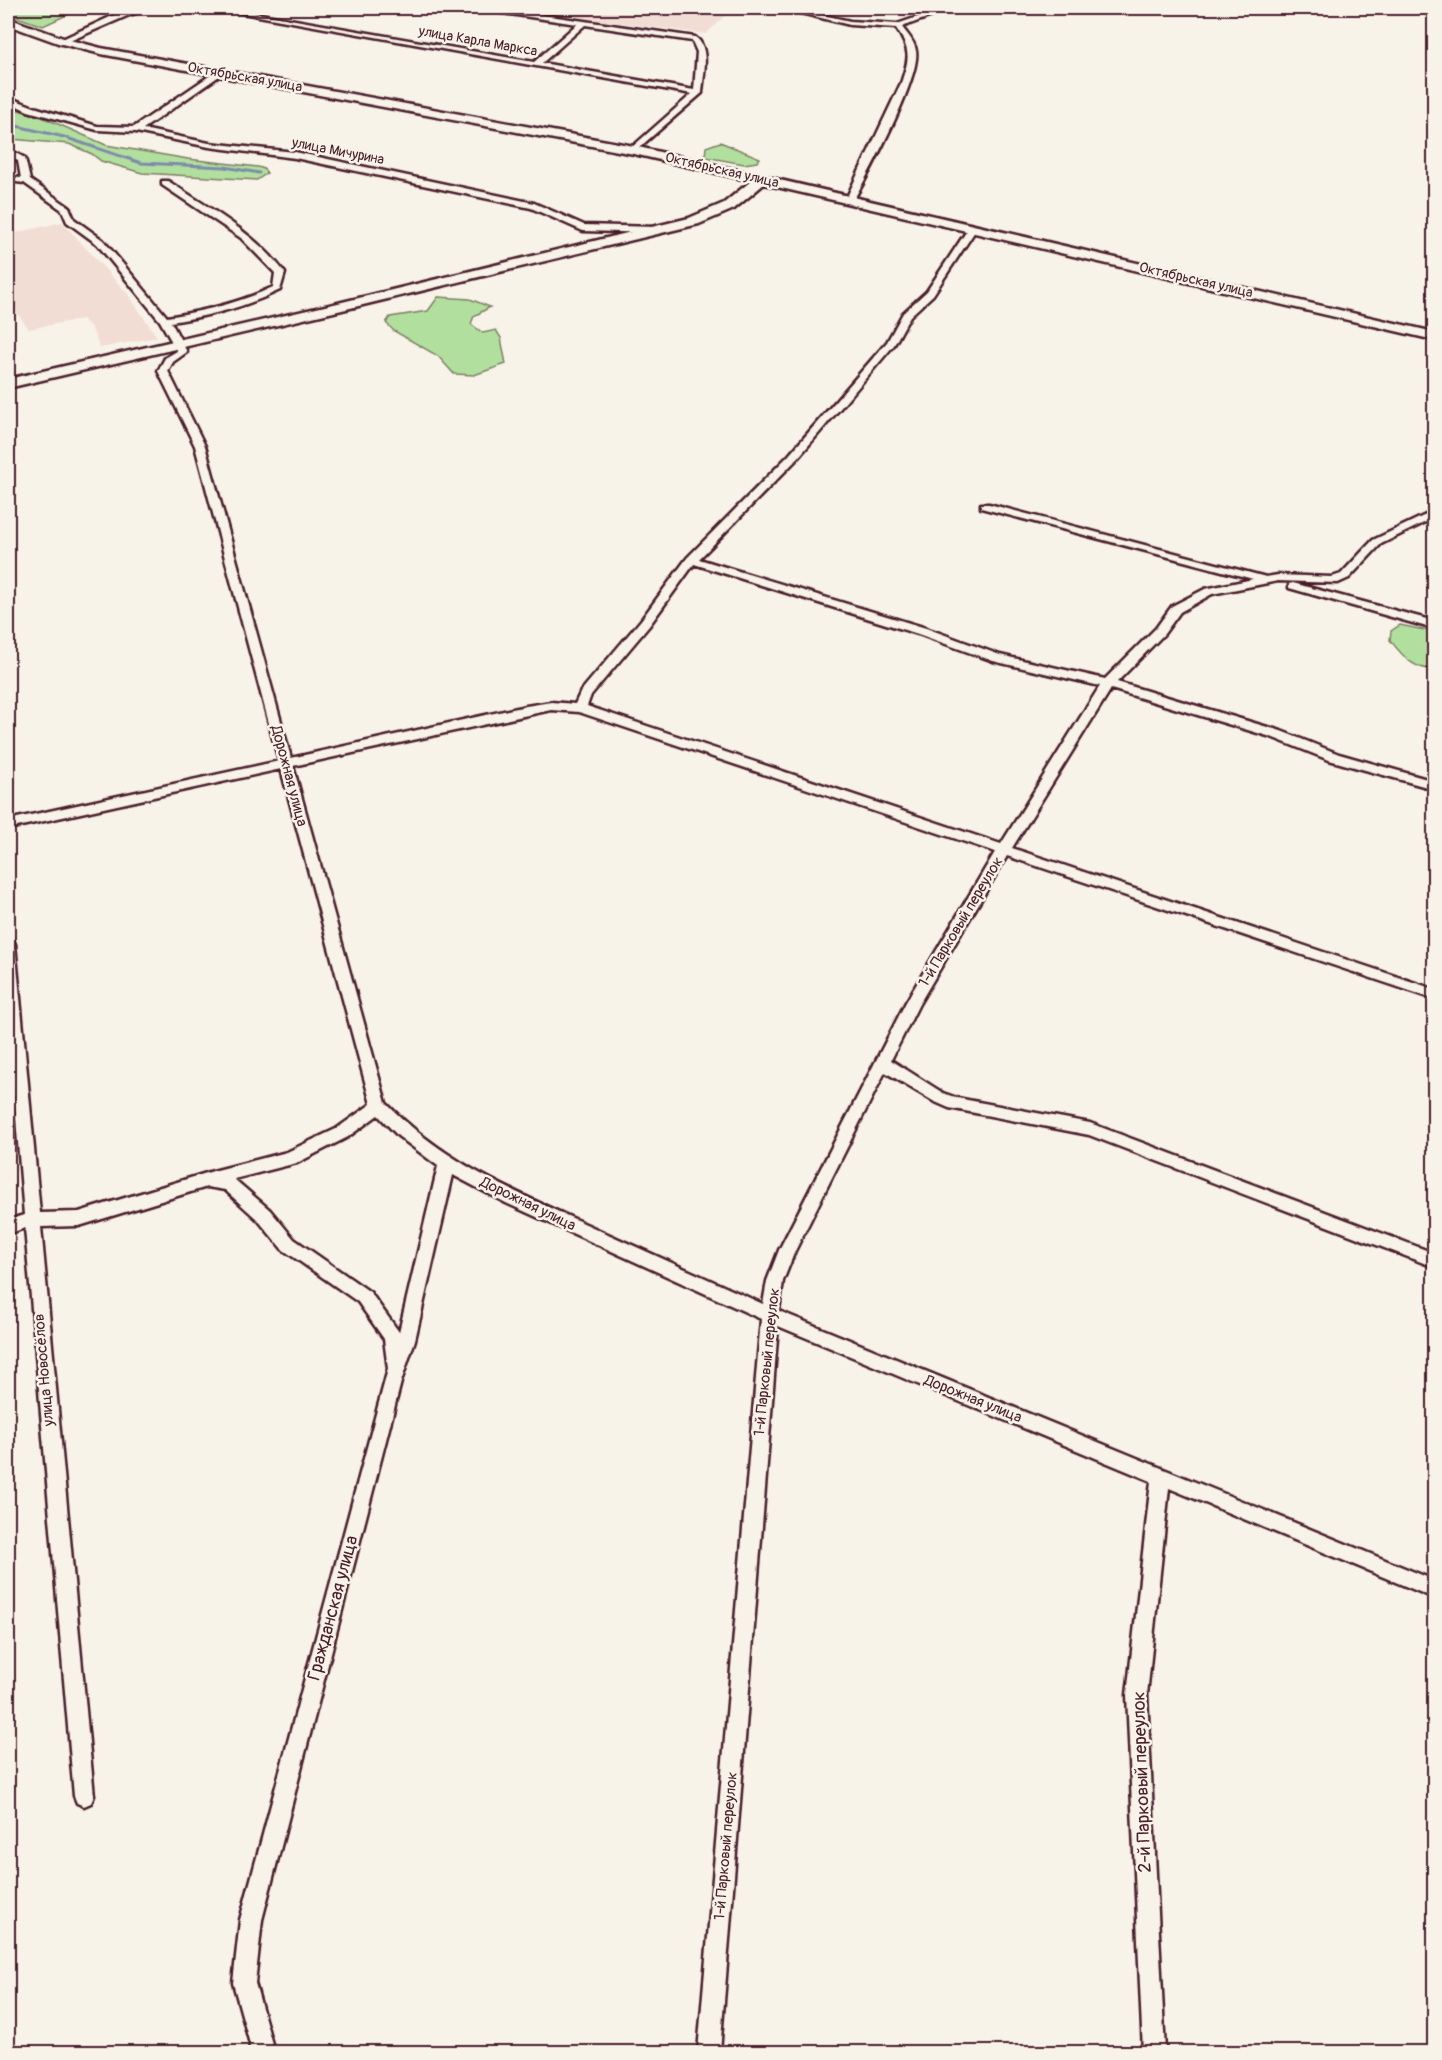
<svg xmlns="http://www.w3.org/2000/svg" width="1442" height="2060" viewBox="0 0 1442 2060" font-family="Pangolin,sans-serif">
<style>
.built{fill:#f2ddd5}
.green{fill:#b1df9e;stroke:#7e7f64;stroke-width:1.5}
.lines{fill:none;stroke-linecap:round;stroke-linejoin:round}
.stream{stroke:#7e8baa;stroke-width:3}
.river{fill:#a1d3fe;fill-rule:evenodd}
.street-casing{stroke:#4a1f2b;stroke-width:5}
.secondary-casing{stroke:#4a1f2b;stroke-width:5}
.street{fill:#f7f3e8;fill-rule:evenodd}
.secondary{fill:#f7f3e8;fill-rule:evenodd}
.labels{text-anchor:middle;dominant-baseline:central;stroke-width:5;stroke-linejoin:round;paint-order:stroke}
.far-street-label{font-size:14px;fill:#4a1f2b;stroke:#f7f3e8}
.street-label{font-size:15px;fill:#4a1f2b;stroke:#f7f3e8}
.near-street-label{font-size:18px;fill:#4a1f2b;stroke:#f7f3e8}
</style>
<rect width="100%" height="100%" fill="#f7f3e8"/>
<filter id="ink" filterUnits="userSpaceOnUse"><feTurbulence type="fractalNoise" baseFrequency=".0167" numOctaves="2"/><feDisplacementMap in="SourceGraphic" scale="12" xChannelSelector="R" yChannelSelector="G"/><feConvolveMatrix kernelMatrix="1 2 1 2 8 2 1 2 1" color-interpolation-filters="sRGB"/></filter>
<g filter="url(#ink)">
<path class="built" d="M590,8H733L706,34L573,17Z
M62,222L128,294L157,337L100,348L91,327L82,319L29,329L8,301V235Z"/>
<path class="green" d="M8,8H82L43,26L8,14Z
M8,107L42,117L106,145L188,159L258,167L264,169L267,173L257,180L142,173L101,161L92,154L69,144L10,139H8Z
M720,142L760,158L757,162L744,164L705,157L706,147Z
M438,297L470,299L490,307L474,316L471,324L483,333L496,330L501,338L506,364L474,375L454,374L438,356L394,331L386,323L390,317L428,311Z
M1400,625L1434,632V669C1413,670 1402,655 1390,640L1391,631Z"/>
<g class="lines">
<path class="stream" d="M8,124L64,137L141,163L225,167L259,173"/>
<path class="river" d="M8,8H26L24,11L8,13Z"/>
<defs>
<path id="street" d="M140,8H151L127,16L65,43L58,41L121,12Z
M214,8H227L534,62L577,24L482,10L479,8H494L695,37C711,47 703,76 702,93L634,152L630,150L631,148L692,94ZM585,25L692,41L697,52L694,90L542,63Z
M780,8H791L850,21L897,24L944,8H954L902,27C907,34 915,42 916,51C921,76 868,176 853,201L846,199L901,83C910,57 911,51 896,28L850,25Z
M218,70L225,72L143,129L209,143L295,152L534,203L584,225L656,227L660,230L656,233L583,231L531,208L295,158L209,147L136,132L97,130L28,111L8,102V97L34,107L97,126L134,127Z
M8,149L25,158L30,180L69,207L74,219L103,240L167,317C204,311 239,303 273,287L275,273L241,238L162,185V181H168C209,208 255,233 285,273L280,290C246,307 209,316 171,322L187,352L173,362L168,371L205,446L291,758L526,706L551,702L575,704L581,691L641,620L687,558L789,455L887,342L903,313L927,291L970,226L973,225L977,228L933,295L910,316L894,345L797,459L699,559L926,628L1000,655L1105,679L1156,628L1172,606L1205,589L1253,579L981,508V504H989L1266,577L1278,575L1332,577L1341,574L1373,540L1434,511V518L1381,544L1349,578L1338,583L1278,581L1212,594L1180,612L1164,634L1117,682L1281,731L1339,754L1434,781V789L1329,760L1271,737L1111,689L1012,848L1434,989V999L1007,856L919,1004L891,1060L943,1093L957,1098L1090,1123L1434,1253V1267L1089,1135L949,1108L933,1101L885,1072L795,1251L783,1281L779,1311L1434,1580V1598L1169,1488L1147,1695L1165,2052H1143L1127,1695L1151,1481L778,1326L720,2052H698L761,1319L506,1203L453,1175L415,1340L401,1382L262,1920L255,1983L272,2044L271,2052H249L250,2044L233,1983L240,1920L388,1369L384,1339L358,1302L282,1249L258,1220L225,1190L207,1187L79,1226L41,1227L94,1796L91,1803L84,1806L77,1803L74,1796L25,1228L8,1234V1220L24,1215L8,1022V939L13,940L15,944L40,1213L79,1212L213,1171L287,1152L336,1129L371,1104L281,769L8,829V820L279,761L195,446L158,371L165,358L177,351L160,321L97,244L67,222L62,210L24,183L8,181V177L21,178L18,161L8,155ZM694,564L918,634L993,661L1100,686L1001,844L587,706L591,695L649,626ZM551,710L579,712L995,852L906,1002L779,1250L767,1281L763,1304C705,1278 646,1251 588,1225C513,1191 444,1163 386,1103L293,766ZM378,1115L398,1136L438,1166L399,1332L370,1292L294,1239L270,1210L234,1179L297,1163L348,1137Z
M1293,583L1434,621V629L1289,588V584Z"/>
<path id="secondary" d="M8,18L66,39L101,48L634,146L1434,332V340L764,184L734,209L699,224L338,311L8,388V379L338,303L689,218L724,203L751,181L634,154L101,54L58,43L8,25Z"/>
</defs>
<use href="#street" class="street-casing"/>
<use href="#secondary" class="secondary-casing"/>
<use href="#street" class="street"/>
<use href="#secondary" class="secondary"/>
</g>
</g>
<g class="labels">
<g class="far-street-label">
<text transform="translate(478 41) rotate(10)">улица Карла Маркса</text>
<text transform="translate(245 77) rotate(10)">Октябрьская улица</text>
<text transform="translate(338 151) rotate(11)">улица Мичурина</text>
<text transform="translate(722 170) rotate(13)">Октябрьская улица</text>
<text transform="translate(1196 280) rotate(13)">Октябрьская улица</text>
</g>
<g class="street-label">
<text transform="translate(289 776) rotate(75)">Дорожная улица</text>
<text transform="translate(961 922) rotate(-59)">1-й Парковый переулок</text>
<text transform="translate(528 1204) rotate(26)">Дорожная улица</text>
<text transform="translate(767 1362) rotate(-84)">1-й Парковый переулок</text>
<text transform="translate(44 1370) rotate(-95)">улица Новосёлов</text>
<text transform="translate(973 1399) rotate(22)">Дорожная улица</text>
<text transform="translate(726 1846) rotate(-85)">1-й Парковый переулок</text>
</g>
<g class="near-street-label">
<text transform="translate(333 1608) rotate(-75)">Гражданская улица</text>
<text transform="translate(1142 1782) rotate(-92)">2-й Парковый переулок</text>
</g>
</g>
<rect width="1442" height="2060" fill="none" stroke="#f7f3e8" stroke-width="30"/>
<rect x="15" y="15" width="1412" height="2030" fill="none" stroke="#4a1f2b" stroke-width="2" filter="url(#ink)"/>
</svg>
